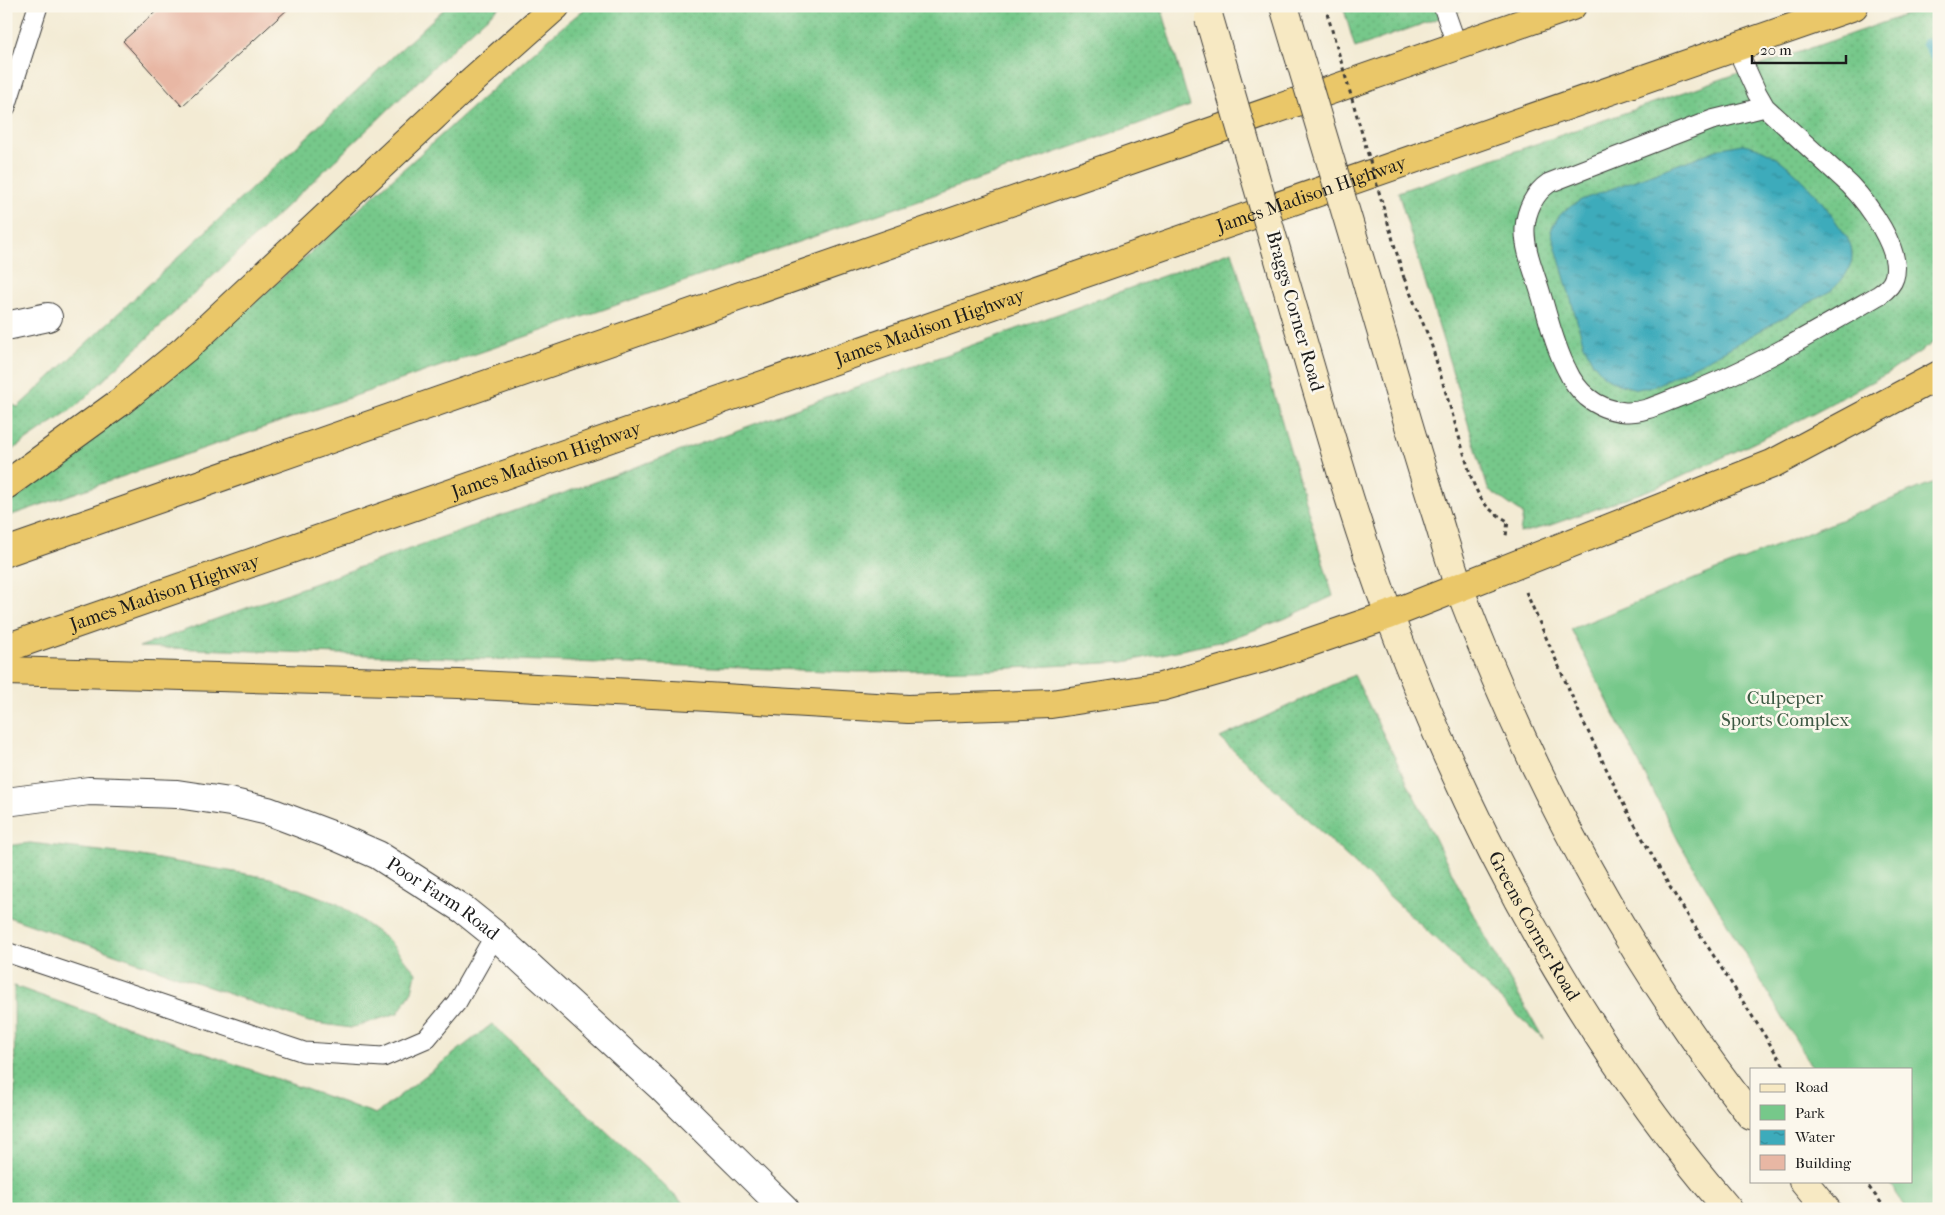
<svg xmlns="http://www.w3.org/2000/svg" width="1945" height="1215" viewBox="0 0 1945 1215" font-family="'IM FELL French Canon',serif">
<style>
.grass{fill:url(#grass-dots);stroke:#497253}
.park{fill:#76c88a;stroke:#497253}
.water{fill:url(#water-ripples);stroke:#2c646c}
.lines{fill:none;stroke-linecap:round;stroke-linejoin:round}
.stream{stroke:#3dabbb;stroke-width:9}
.building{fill:#e8b7a4}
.lane-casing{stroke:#3c3b38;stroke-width:21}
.street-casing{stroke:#3c3b38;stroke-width:30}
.secondary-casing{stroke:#3c3b38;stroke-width:30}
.highway-casing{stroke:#3c3b38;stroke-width:30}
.path{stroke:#3c3b38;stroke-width:3;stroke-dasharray:4 4;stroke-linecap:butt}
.lane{stroke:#fff;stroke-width:19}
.street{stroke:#fff;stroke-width:28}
.secondary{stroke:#f7e9c3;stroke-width:28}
.highway{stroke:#eac769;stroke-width:28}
.secondary-bridge-casing{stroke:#3c3b38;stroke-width:30;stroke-linecap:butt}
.path-bridge{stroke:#3c3b38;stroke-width:3;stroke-dasharray:4 4;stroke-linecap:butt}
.secondary-bridge{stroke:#f7e9c3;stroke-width:28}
.labels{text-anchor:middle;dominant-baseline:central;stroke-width:5;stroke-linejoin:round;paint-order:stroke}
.street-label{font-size:19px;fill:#1c1c1c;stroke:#fbf7ec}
.park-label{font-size:19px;fill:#3c5842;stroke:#fbf7ec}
</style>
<defs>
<pattern id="grass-dots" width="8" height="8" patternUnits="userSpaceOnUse" patternTransform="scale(1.25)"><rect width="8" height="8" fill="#76c88a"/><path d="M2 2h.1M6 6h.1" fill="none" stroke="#66ab76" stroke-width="1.8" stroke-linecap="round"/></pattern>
<pattern id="water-ripples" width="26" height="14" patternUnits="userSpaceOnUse" patternTransform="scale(1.25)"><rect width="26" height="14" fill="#3dabbb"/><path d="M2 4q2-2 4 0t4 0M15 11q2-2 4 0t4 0" fill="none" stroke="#328a97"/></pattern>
</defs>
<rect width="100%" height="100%" fill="#fbf7ec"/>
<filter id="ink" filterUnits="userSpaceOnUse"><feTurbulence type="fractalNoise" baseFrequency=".02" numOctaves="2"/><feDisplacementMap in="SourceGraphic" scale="10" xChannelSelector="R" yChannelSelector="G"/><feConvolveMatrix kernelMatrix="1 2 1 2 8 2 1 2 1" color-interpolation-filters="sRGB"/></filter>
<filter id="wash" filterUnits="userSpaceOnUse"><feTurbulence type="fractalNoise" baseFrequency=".0096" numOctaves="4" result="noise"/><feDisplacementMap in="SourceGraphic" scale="20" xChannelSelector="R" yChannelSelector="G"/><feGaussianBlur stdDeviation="1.12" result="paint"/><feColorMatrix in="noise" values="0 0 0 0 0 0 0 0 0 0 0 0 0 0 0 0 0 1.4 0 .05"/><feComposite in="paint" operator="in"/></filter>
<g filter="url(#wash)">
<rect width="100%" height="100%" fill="#f3ebd4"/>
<path class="grass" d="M447,6H500L467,35L75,407L6,454V402L18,407Z
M588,6H1161L1190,106L6,517V506L184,366L555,33Z
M1343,6H1473L1355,48Z
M1931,6H1939V339L1888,373L1781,430L1666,484L1548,526L1520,533L1523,514L1488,489L1398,192Z
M1232,251L1333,596L1284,619L1224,641L1124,662L975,670L858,672L139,647Z
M1354,675L1469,907L1543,1039L1220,738Z
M30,843L135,855L270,878L338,904L387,939L416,973L412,991L398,1013L351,1028L309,1022L6,916V846Z
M14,986L376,1114L492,1024L689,1209H6V1115L15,1113Z"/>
<path class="park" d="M1939,480V1209H1907L1888,1181H1911V1069H1813L1679,842L1571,629Z"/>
<path class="water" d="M1742,144C1780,148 1817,193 1837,223C1844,233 1852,242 1852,254C1853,269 1842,280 1832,290L1726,350L1654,386L1637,389L1618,384L1604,376L1593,363L1584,345L1551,231C1558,213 1565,210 1581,200L1722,148Z"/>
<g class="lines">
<path class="stream" d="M1926,43L1939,65"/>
</g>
<g id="blocks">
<path class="building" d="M162,6H287L289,8L182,106L123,41Z"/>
</g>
</g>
<g filter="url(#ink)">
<use href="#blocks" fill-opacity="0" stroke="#3c3b38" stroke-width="1"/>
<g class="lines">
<defs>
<path id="lane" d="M1443,6L1457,46
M1736,47L1757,93L1765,107L1850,185C1868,204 1903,251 1894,278C1892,285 1885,291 1879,295C1813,333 1748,372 1676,398C1660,404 1643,413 1625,412C1612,411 1598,406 1587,397C1579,390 1571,379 1567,370C1554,345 1548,317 1540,291C1534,271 1524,249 1525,228C1526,211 1534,193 1549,183L1712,120L1765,107
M6,107L38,6
M6,952L304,1052L383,1057L427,1038L457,1002L495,935"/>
<g id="street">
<path d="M6,326L48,317"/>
<path id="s1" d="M6,802L89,791L177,794L230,802L268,811L337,837L378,855L464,910L495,935L662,1088L785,1209"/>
</g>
<g id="secondary">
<path d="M1369,290C1392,367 1413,443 1438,520C1445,543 1452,567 1460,590C1531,777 1628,958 1751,1116"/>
<path id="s2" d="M1295,315C1325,416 1353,519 1390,617C1470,829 1579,1036 1728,1209"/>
<path d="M1803,1181L1826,1209"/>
</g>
<g id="highway">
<path d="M6,485L119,403L185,349L463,89L556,6"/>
<path d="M6,552L1572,6"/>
<path id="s3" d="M6,648L1854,6"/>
<path d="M6,671L459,684L691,696L908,709L1051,704L1161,687L1270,656L1389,615L1772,464L1939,375"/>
</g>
</defs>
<use href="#lane" class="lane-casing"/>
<use href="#street" class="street-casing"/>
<use href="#secondary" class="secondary-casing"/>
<use href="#highway" class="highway-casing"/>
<path class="path" d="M1404,278L1430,340L1472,480C1481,502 1487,510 1508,521L1506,536
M1526,592L1582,719L1626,809L1671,889L1786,1069
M1864,1181L1886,1209"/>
<use href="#lane" class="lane"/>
<use href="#street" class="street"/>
<use href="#secondary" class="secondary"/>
<use href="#highway" class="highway"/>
<defs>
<path id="secondary-bridge" d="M1284,6L1369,290
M1209,18L1295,315"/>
</defs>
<use href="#secondary-bridge" class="secondary-bridge-casing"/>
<path class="path-bridge" d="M1325,6L1404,278"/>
<use href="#secondary-bridge" class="secondary-bridge"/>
</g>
</g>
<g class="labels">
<g class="street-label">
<text stroke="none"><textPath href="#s3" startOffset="1382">James Madison Highway</textPath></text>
<text transform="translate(1295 311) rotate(74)">Braggs Corner Road</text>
<text stroke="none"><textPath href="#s3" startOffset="978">James Madison Highway</textPath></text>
<text stroke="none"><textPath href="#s3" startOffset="572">James Madison Highway</textPath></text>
<text stroke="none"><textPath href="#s3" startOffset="168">James Madison Highway</textPath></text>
<text stroke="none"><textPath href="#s1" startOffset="461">Poor Farm Road</textPath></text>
<text stroke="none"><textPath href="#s2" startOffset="658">Greens Corner Road</textPath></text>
</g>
<g class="park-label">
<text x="1785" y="698">Culpeper<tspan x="1785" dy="22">Sports Complex</tspan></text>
</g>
</g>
<rect width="1945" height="1215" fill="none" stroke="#fbf7ec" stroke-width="25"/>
<rect x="1750" y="1068" width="162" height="115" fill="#fbf7ec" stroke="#a29f99"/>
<rect x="1760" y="1084" width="25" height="8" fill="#f7e9c3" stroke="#a29f99"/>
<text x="1795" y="1092" font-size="15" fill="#1c1c1c">Road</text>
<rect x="1760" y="1105" width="25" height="15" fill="#76c88a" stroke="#a29f99"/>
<text x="1795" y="1118" font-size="15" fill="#1c1c1c">Park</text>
<rect x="1760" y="1130" width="25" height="15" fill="url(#water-ripples)" stroke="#a29f99"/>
<text x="1795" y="1142" font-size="15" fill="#1c1c1c">Water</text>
<rect x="1760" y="1155" width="25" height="15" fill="#e8b7a4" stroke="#a29f99"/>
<text x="1795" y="1168" font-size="15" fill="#1c1c1c">Building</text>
<path d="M1752 55v8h94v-8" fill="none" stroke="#1c1c1c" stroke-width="2.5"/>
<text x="1760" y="55" font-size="15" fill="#1c1c1c" stroke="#fbf7ec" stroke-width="4" paint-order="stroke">20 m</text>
</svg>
